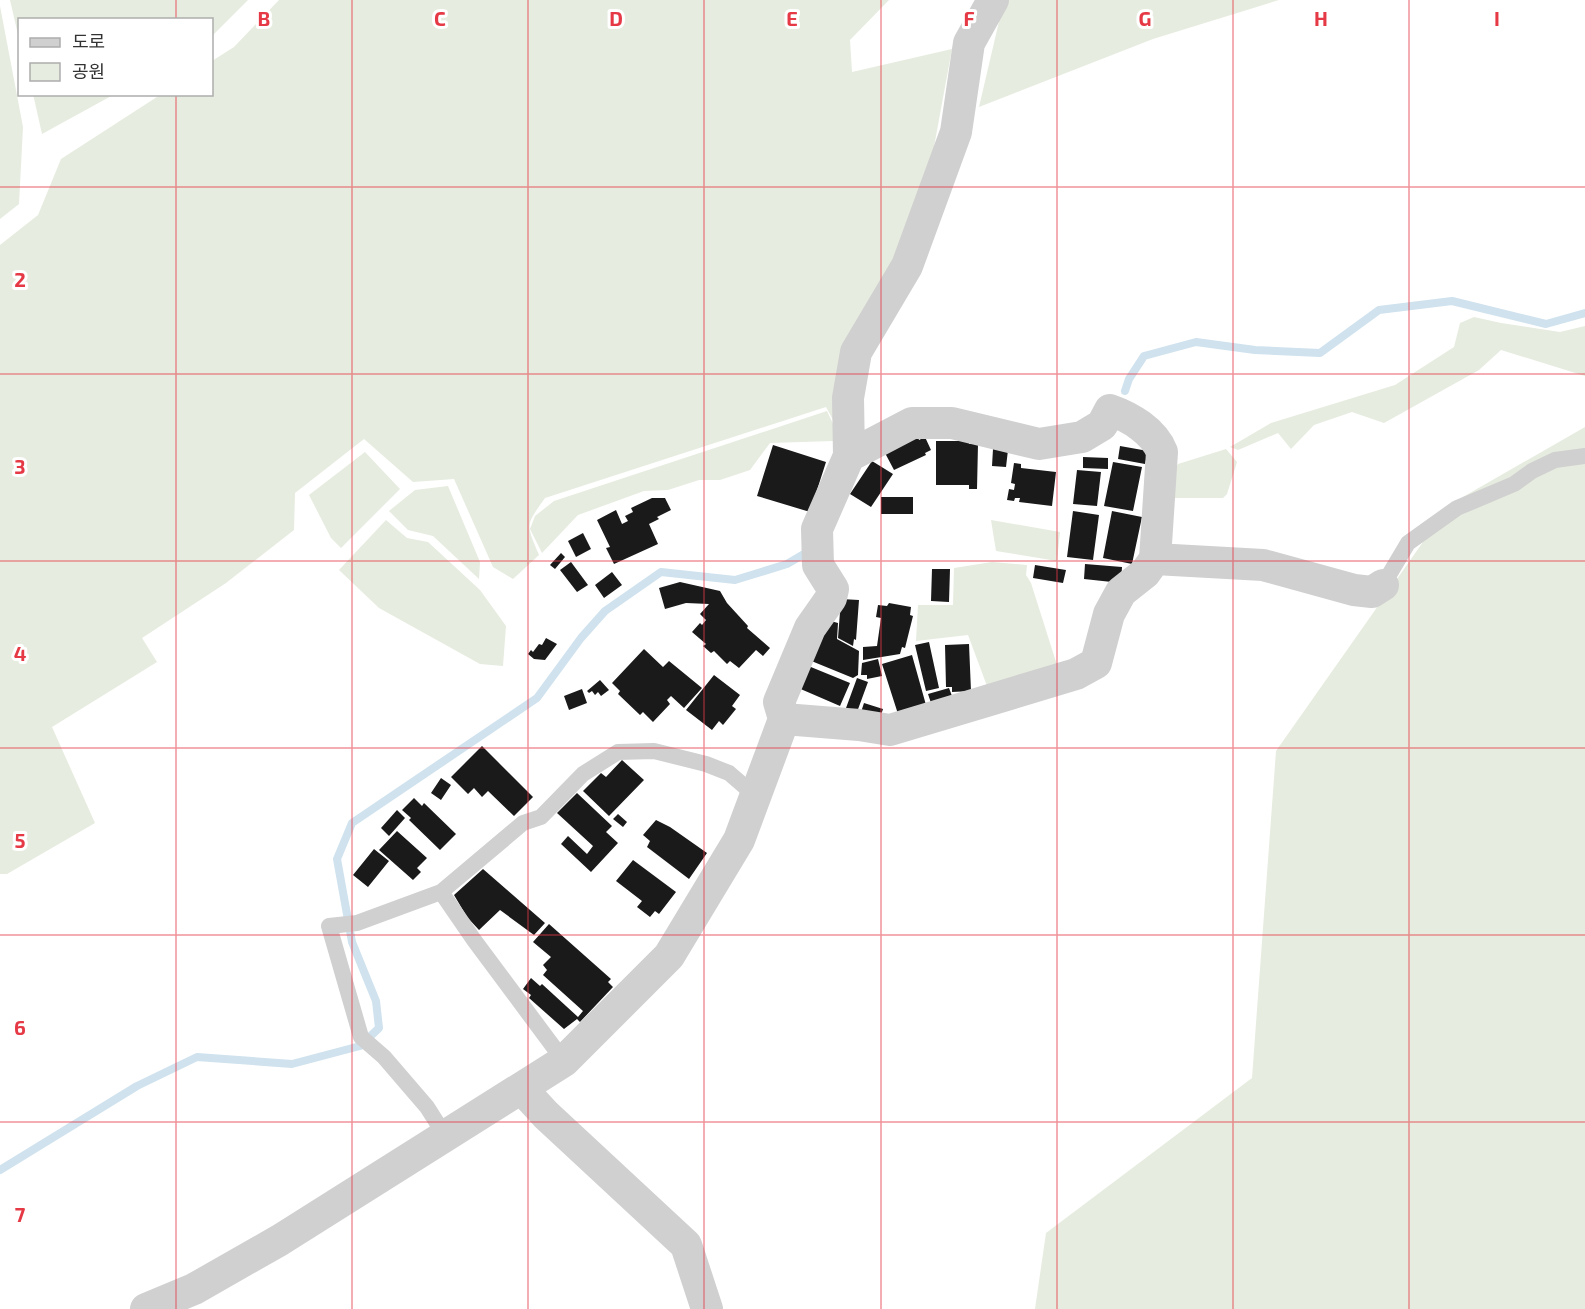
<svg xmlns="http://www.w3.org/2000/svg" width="1585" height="1309" viewBox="0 0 1585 1309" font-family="'Exo 2','Noto Sans KR',sans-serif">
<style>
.green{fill:#e6ecdf}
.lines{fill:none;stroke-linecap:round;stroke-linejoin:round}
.stream{stroke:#cfe2ee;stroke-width:8}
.building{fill:#1a1a1a}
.service{stroke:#d0d0d0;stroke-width:16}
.minor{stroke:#d0d0d0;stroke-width:32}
.grid{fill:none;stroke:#e63946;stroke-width:1.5;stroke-opacity:0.55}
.grid-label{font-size:20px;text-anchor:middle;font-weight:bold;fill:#e63946;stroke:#fff;stroke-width:6;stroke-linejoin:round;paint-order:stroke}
</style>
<rect width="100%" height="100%" fill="#fff"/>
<path class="green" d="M10,0H248L212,36V20H20L19,39Z
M279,0H889L850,40L852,72L952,49L924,201L837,396L844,440L826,407L545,498C525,526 526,524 539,555L513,579L493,567L454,479L413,482L364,439L295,493L294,530L226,583L142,638L157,662L52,727L95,823L7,874H0V245L38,215L61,159L160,95L212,94V61L234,47Z
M1004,0H1279L1153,39L979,107Z
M0,6L23,127L19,204L0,219Z
M33,94H113V95L42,134Z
M1474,317L1501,323L1560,332L1585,326V376L1501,350L1479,370L1384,423L1352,412L1314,425L1291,449L1278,433L1238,450L1230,447L1271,423L1395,385L1454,347L1460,323Z
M827,411L843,445L834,441L770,443L750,470L720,480H699L668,490L644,491L578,515L542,553L530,529L535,516L554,501Z
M1585,427V1309H1035L1046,1233L1252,1078L1276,751L1449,505Z
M1226,449L1237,462L1227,494L1223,498H1166L1169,480L1178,464Z
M365,452L400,489L341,548L331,538L309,495Z
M448,486L480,562L479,579L433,536L408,530L389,511L415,490Z
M386,520L407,538L428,542L480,590L506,626L503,666L480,664L379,608L339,570Z
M991,520L1060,532L1057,561L996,551Z
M992,562L1027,565L1026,575L1031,583L1057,665L987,686L968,635L916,641L918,605H953L954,568Z"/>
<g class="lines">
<path class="stream" d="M1125,391L1129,379L1144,356L1196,342L1255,350L1320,353L1379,310L1452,301L1546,324L1585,313
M0,1170L137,1086L197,1057L292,1064L360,1046L379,1028L376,1001L352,942L337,859L352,823L537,698L581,638L605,611L661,572L735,580L787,564L804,554"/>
</g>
<path class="building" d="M918,437L919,440L925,437L931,450L925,453L926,455L894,470L885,453Z
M936,441H970L969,444H978L977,489H969V485H936Z
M773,445L826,462L810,512L757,496Z
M1120,446L1148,451L1145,464L1118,459Z
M993,449L1008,450L1006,467L992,466Z
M1083,457L1108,458V469L1083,468Z
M872,461L893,474L871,507L850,494Z
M1113,462L1142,467L1133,511L1104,506Z
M1014,463L1021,464V468L1056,472L1052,506L1019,502L1020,498H1015L1014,501L1007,500L1009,489L1014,490L1015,484L1011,483Z
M1077,470L1101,472L1097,506L1073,504Z
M881,497H913V514H881Z
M652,498H665L671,510L657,517L659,519L649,524L658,544L614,564L606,548L610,547L597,520L616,510L622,524L628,521L625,516L633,512L631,508Z
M1073,511L1099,515L1093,560L1067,557Z
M1112,511L1142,517L1132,564L1103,558Z
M583,533L591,549L576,557L568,541Z
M561,553L565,557L555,569L550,565Z
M571,562L588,585L577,592L560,570Z
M1085,564L1122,567L1121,583L1084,579Z
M1035,565L1066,570L1063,583L1033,578Z
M932,569H950L949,602L931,601Z
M612,572L622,585L604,598L595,585Z
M680,582L720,591L727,603L748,626L747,628L770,648L763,656L756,650L739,668L730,661L727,664L714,651L711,653L703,646L706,644L692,632L700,623L702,625L706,620L700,614L709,604L686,603L665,609L659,588Z
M841,599L859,600L856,640L854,639L853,646L838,638Z
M889,603L911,607L910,615L913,616L905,648L902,647L900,654L863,660V647L877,646L881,618L876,617L878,605L887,606Z
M827,620L838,623L837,639L859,651L858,675L853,678L809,660Z
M546,638L557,644L545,660L534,659L528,654L531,650L533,652L539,644L542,645Z
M929,642L939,688L926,691L915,645Z
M969,644L971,691L952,692V687H946L945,645Z
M644,649L663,667L669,661L702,688L684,708L671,696L667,700L670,704L653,722L643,712L640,715L618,694L620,691L612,683Z
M912,655L926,705L898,714L882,664Z
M878,659L882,676L867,679V675H861L862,663Z
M806,665L850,683L840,706L796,687Z
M714,675L740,695L732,706L736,709L723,725L719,721L712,730L686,710Z
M857,678L868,682L857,712L846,708Z
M600,680L609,690L601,696L598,692L595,695L592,691L589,693L587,691Z
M949,688L952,696L931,703L928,694Z
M582,689L587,703L569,710L564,696Z
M864,703L883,709L880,718L861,712Z
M482,746L533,797L514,816L488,791L482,797L474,788L468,794L451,777Z
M622,760L644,780L609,816L583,791L601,773L606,777Z
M441,778L451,785L441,800L431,793Z
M577,793L612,826L606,832L618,843L591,872L561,844L568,836L587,854L593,846L557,813Z
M414,798L422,806L424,803L456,834L440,850L409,820L411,818L402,810Z
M397,810L405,818L389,836L381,828Z
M618,814L627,822L623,827L613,819Z
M656,820L670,827L707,853L689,879L647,847L650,841L643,835Z
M397,831L427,858L417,868L421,872L413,880L379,850Z
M374,849L389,861L368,887L353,875Z
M633,860L676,892L659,914L655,911L650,917L637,907L642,901L616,881Z
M483,869L545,923L534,935L500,910L479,930L467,917L454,895Z
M549,924L611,979L608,982L613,987L580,1022L577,1019L564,1029L529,998L531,995L523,989L531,978L540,986L542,984L578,1017L583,1011L543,975L547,970L543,965L551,957L533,942Z"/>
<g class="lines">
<path class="service" d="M1383,585L1408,543L1457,508L1514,484L1532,471L1555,460L1585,456
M441,892L474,940L564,1061
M446,1137L427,1107L384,1057L361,1037L329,926L357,923L441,892L523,823L541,817L583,774L618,752L654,751L706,764L729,773L751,792L756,794"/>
<path class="minor" d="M849,456L848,398L856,352L907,266L956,132L969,43L993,0
M784,719L779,702L810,628L831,598L833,589L818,565L817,529L849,456L912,423H952L1039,444L1082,437L1102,425L1110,410C1130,417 1154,431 1162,452L1155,559
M522,1089L546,1115L686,1245L707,1309
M146,1309L194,1289L280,1240L564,1061L669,956L739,840L784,719L859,725L890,730L1076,674L1096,663L1109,614L1121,592L1145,573L1155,559L1263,565L1354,590L1372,592L1383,585"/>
</g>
<path class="grid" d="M176,0V20M352,0V1309M528,0V1309M704,0V1309M881,0V1309M1057,0V1309M1233,0V1309M1409,0V1309M176,94V1309M0,187H1585M0,374H1585M0,561H1585M0,748H1585M0,935H1585M0,1122H1585"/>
<g class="grid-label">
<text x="264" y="26">B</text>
<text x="440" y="26">C</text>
<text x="616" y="26">D</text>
<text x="792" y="26">E</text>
<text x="969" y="26">F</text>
<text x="1145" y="26">G</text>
<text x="1321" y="26">H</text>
<text x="1497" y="26">I</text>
<text x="20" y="287">2</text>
<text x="20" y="474">3</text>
<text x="20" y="661">4</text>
<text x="20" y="848">5</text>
<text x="20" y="1035">6</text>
<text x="20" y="1222">7</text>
</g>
<rect x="18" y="18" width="195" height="78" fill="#ffffff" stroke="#adadad" stroke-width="1.5"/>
<rect x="30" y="38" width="30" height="9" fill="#d0d0d0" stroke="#adadad" stroke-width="1.5"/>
<text x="72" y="48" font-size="18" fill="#333333">도로</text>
<rect x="30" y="63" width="30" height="18" fill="#e6ecdf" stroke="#adadad" stroke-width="1.5"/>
<text x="72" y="78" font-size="18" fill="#333333">공원</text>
</svg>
